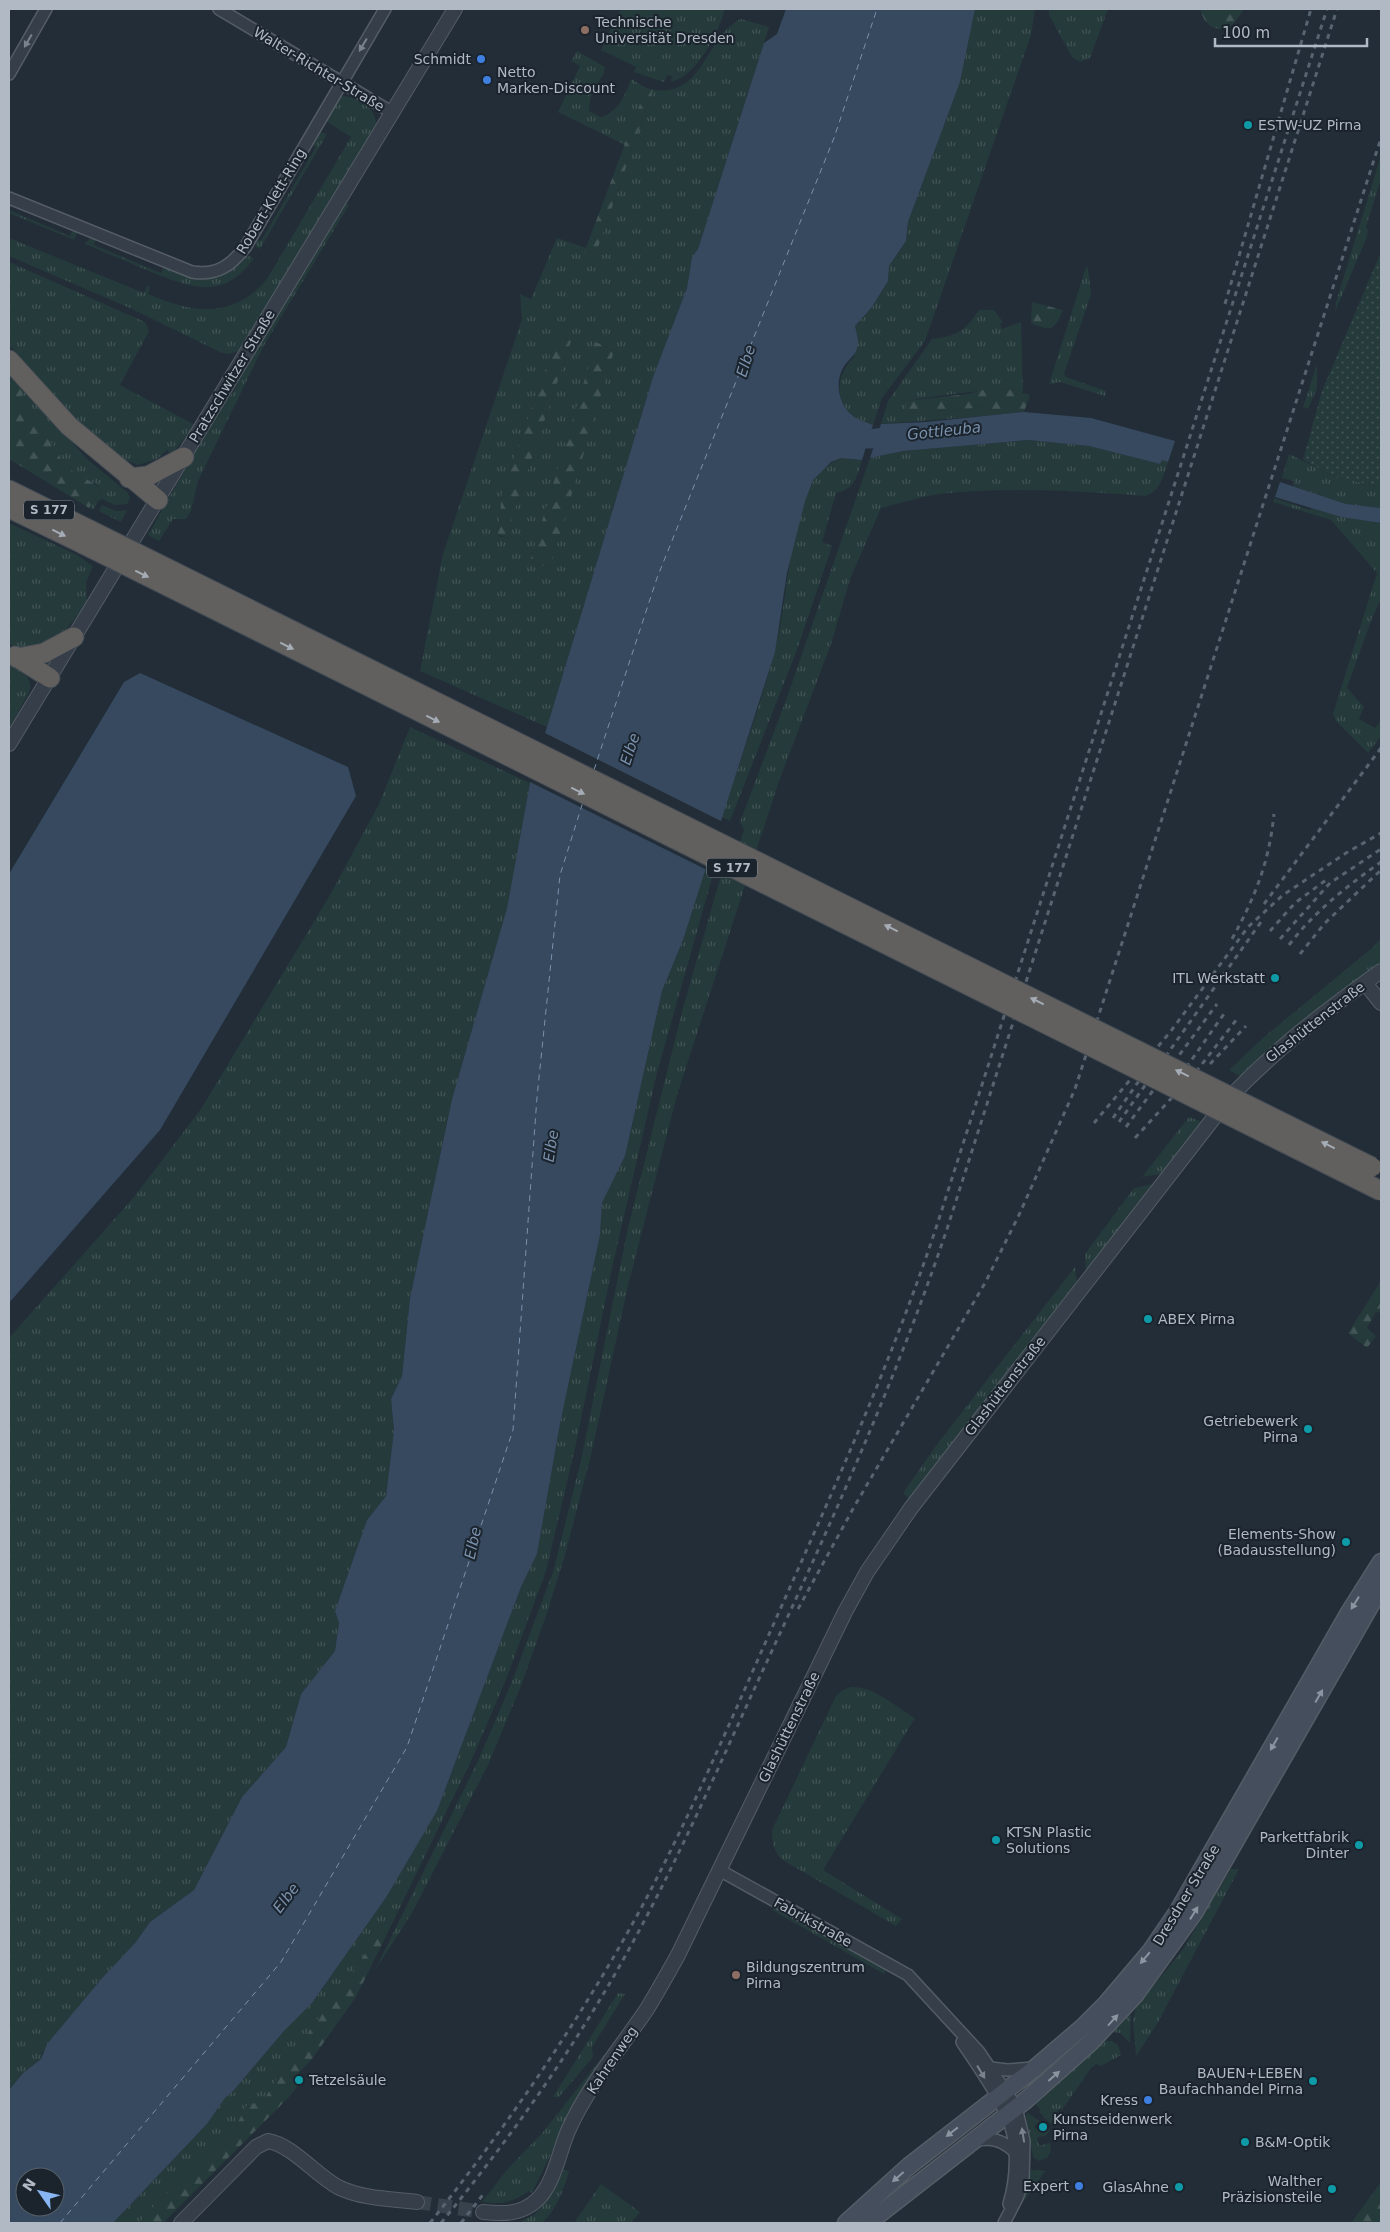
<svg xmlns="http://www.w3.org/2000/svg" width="1390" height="2232" viewBox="0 0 1390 2232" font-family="'DejaVu Sans',sans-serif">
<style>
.grass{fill:url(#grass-tufts);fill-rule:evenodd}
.forest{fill:url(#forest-firs)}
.park{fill:url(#park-dots)}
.water{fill:#36495f;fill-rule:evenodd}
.pier{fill:#222d38}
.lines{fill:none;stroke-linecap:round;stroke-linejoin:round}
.river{stroke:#36495f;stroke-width:19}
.ferry{stroke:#7a91ac;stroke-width:1;stroke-dasharray:6 5;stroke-linecap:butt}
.tertiary-tunnel{stroke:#37424d;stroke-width:14;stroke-dasharray:14 7;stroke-linecap:butt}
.minor-casing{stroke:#545c66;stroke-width:14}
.tertiary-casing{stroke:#545c66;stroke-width:16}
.secondary-casing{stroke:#545c66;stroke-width:19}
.trunk-casing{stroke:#414953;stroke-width:21}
.minor{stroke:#363f49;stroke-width:11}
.tertiary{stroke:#363f49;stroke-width:14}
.secondary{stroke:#444e5c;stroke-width:16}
.trunk{stroke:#61605e;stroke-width:19}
.rail{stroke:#586370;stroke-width:3;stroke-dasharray:5 5;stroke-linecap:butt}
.trunk-bridge-casing{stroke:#414953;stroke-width:21;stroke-linecap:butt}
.trunk-bridge{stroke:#61605e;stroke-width:19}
.oneway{fill:#7a828d}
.oneway2{fill:#a5acb6}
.oneway3{fill:#8b94a0}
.education-dot{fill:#8d6e63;stroke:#1b242d;stroke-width:2}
.shop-dot{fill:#3f7fe0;stroke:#1b242d;stroke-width:2}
.culture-dot{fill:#0f9aa8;stroke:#1b242d;stroke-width:2}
.labels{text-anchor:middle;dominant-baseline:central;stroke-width:4;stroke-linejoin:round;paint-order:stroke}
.shield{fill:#1b242d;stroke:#848c97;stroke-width:1}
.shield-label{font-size:12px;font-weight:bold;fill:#b1b9c5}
.poi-label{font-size:14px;fill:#b1b9c5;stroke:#1b242d;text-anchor:end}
.street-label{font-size:14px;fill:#b1b9c5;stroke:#1b242d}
.water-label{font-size:15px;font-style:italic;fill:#7a91ac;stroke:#1b242d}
</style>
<defs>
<pattern id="grass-tufts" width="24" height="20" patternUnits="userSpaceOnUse" patternTransform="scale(1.25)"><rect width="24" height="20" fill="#253a3a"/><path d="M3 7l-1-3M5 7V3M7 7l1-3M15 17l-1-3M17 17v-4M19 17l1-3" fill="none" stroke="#425455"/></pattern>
<pattern id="forest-firs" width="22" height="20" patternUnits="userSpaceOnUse" patternTransform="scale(1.25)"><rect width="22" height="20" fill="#253a3a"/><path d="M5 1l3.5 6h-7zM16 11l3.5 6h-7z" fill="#425455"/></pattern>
<pattern id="park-dots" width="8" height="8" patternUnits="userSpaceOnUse" patternTransform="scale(1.25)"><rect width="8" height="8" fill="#253a3a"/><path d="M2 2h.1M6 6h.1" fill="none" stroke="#425455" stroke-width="1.8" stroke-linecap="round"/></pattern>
</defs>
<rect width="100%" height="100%" fill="#222d38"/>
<path class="grass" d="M621,9H725C719,32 696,77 671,82L672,76L667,75L664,82L634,72L636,67L601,50Z
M975,9H1035L1031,35L925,341L882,398L873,425C867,422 857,420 852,415C832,399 838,372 854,357L855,326L872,307L888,281L889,266L906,241L908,222L960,82Z
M1049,9H1108L1090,58L1080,62L1072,57L1049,15Z
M741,19L769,27L698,249L692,257L687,288L653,377L547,727L420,671L443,554L522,319L520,294L531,299L557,238L586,248L585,253L595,256L653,90C705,97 705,36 741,19ZM558,334L571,341L513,515L508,538L498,536L502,492ZM597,342L614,351L549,568L530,561Z
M577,51L605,67L604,73L591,94L589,111L601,117C618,112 625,96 631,79L646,88L625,145L558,112L580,66L571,61Z
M343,96C360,98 379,110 376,128L241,350L229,354L222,353L132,309L9,256V238L144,293L147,286L150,287L148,294C192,313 232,320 267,279L351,137L326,121L337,99Z
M319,132L327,134L260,249L256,247L255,238L261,241L316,147L310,143Z
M1381,155V179L1366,227L1368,230L1366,239L1335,312L1336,302Z
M345,202L349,205L263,347L198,481L191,511L186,519H173L159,541L148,535L214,418L236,388L245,365Z
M9,203L12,204L9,210L70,236L73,229L78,231L74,240L9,213Z
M91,237L96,239L94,245L161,273L164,267L198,278H207L225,274L246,255L254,258C224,301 191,288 149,271C128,262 106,253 85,244Z
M9,262L145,322L149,331L120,385L195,425L171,455L167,450L157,459L138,465L119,457L81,425L9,345Z
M1086,267L1088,268L1091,294L1064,374L1066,377L1106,391L1105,396L1060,382L1049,384Z
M979,310H994L1003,322L1000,324L1002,329L1021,322L1023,389C986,389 942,395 906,401V413L988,407L994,415L881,424L888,401L932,339C957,336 965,331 979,310Z
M1317,364V388L1308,409L1303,407Z
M26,391L87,459L127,492L130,498L127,504L115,505L102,499L98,501L93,510L89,508L101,490L96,484L68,470L14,403Z
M1028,440L1089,446L1160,464L1162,460L1168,462C1163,476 1161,491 1145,496C1080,491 1013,487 948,493C925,495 902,503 881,508L850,579L831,644L778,784L677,1095L628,1286L591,1455L565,1555L548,1610L521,1686L488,1765L412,1913L375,1970L478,1761L511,1684L553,1572L581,1460L628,1228L683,1008L720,879L722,873L730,874L744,830L740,822L786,700L870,458L903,451Z
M1289,454L1336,477L1381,487V508L1346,504L1293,486L1294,481L1282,478Z
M841,458L862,460C857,477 855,489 836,493L822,542L832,546L797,650L730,821L722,817C739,762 760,708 774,653C789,597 787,535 812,482C818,471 830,463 841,458Z
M1274,498L1310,510L1311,508L1341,517L1381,523V599L1372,618L1347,688L1364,707L1359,719L1375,728L1381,721V736L1368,753L1336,721L1333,714L1377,573L1331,520L1273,502Z
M102,505L116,511L127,510L121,522L99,511Z
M9,523L77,555L93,566L86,583L87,602C66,629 48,664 9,644Z
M9,661C19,668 32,676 30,690L9,729Z
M410,727L530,783L507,908L452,1099L410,1298L402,1376L391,1399L394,1430L386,1496L367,1520L335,1611L339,1623L335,1651L301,1694L286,1747L242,1797L194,1890L150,1922L135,1943L103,1977L42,2053L41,2059L23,2073L9,2090V1338L134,1197L201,1109L330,895L379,804Z
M706,866L714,871L657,1073L612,1268L576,1444L546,1571L505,1682L471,1761L387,1934L380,1933L290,2058L263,2101L238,2122L233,2139L205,2159L158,2202L139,2223H113L207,2124L225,2098L234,2090L284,2031L312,2003L387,1896L437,1811L521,1587L537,1554L560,1424L600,1235L602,1203L625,1156L662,991L683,940Z
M1381,938V962L1305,1018L1240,1076L1229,1070L1263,1038L1372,948Z
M1189,1117L1202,1122L1161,1174L1142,1177Z
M1153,1184L1088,1269H1086L1085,1254L1134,1188Z
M1075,1267L1077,1282L909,1499L903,1493L938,1443Z
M851,1687C874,1686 896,1707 915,1718L823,1870L902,1919L896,1926L781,1859C773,1849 772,1842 772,1830L836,1696L843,1690Z
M1231,1869H1239L1157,2024L1136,2056L1133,2020L1136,2007L1182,1951Z
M775,1907L887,1969L884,1974L772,1910Z
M618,1993L625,1994L592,2047L593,2057L559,2097H553Z
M1131,2007L1130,2043L1120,2033L1112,2032L1111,2030Z
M1105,2041H1112L1118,2045L1121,2055L1101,2066L1096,2064L1091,2068L1062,2110L1059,2109L1055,2115L1058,2118L1054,2123H1050L1039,2112L1041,2110L1033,2102Z
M607,2051L582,2089L532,2193L529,2191C513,2202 502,2205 482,2202L506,2171L543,2132Z
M1027,2112L1039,2121L1034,2127L1042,2133L1048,2127L1050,2129L1047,2135L1037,2138L1039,2146L1050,2143L1051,2151L1047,2158L1039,2161L1033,2157L1026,2116Z
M561,2170L569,2171C564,2189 556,2211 542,2223H519L535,2214L547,2200Z
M1031,2170L1045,2171L1025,2200H1024Z
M601,2184L640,2212L631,2223H574Z"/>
<path class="forest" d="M1200,9H1244L1235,22L1226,30C1209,28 1205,24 1200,9Z
M646,88L653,90L595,256L584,253Z
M1032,302L1063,310C1055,330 1051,332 1031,323Z
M558,334L571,341L513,515L508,538L498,535L502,492Z
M596,342L614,351L550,568L530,561Z
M9,371L26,391L15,403L58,450C62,474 87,474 101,490L89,508L9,459Z
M1023,389L1022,393L1030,395L1024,412L994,415L988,407L906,413V401L968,394L983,390Z
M1381,1281V1313L1376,1312L1367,1328L1376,1336L1367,1348L1348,1333Z
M380,1933L387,1934L356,1997L312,2059L293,2079L299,2084L289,2097L163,2223H139L158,2202L205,2159L233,2139L238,2122L247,2105L263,2101L290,2058Z
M1381,2182V2223H1351Z"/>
<path class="park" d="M1381,252V487L1336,477L1303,460L1322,391Z"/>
<path class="water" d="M786,9H975L960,82L908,222L906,241L889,266L888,281L872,307L855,326C856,332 859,340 858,345C856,356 848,359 843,368C835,382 838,404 852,415C857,420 867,422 873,425L862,460L841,458L831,462L813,480L805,501L787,573L775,652L683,940L662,991L625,1156L602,1203L600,1235L560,1424L537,1554L521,1587L437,1811L387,1896L312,2003L284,2031L234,2090L225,2098L207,2124L113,2223H9V2090L23,2073L41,2059L47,2044L103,1977L135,1943L150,1922L194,1890L242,1797L286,1747L301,1694L335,1651L339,1623L335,1611L367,1520L386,1496L394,1430L391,1399L402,1376L410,1298L452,1099L507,908L530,783L653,377L687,288L692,257L698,249L764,43L777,34ZM25,2177H55V2207H25Z
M1024,412L1091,418L1175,441L1168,462L1162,460L1160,464L1089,446L1028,440L903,451L870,458L881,424L926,422Z
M1280,482L1346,504L1381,508V523L1341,517L1275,497Z
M140,673L348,767L356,796L160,1130L9,1303V874L124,682Z"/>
<path class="pier" d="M543,732L723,822L707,870L528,781Z"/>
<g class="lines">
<path class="river" d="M843,437L869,439L900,435"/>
<path class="ferry" d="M594,770L657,578L834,138L877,9
M60,2223L281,1962L407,1747L513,1430L537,1097L560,875L583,802"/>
<path class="tertiary-tunnel" d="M417,2202L483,2212"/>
<defs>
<path id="minor" d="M219,9L393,113
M9,74L46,9
M9,198L192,272C217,276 232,265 246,246L385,9
M721,1871L908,1975L979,2052L1016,2107L1024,2141L1023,2182L1017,2198L1004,2223
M962,2042C977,2065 995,2089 1006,2114C1019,2140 1017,2177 1009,2204
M991,2068L1007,2070L1034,2068
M975,2141C991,2137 1002,2140 1014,2151"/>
<path id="tertiary" d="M9,744L455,9
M1365,983L1381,1003
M483,2212C503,2214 521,2215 537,2200C554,2184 559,2152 568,2131C588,2086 620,2049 647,2009C658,1991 668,1973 678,1955L845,1612L867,1572L911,1508L1230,1097C1279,1046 1324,1012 1381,971
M181,2223L256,2147L268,2141C292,2145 316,2175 338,2187C362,2199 392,2199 417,2202"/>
<path id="secondary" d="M846,2223L909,2166L1035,2068L1083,2027L1106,2004L1150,1952L1178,1911L1350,1611L1381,1562
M868,2223L1026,2100L1090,2043L1135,1995L1194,1913L1381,1587"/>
<path id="trunk" d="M9,360L69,426L158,500
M129,478L148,476L184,457
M9,490L90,530
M9,508L83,544
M15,656L50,678
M17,658L44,653L74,637"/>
</defs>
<use href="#minor" class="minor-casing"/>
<use href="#tertiary" class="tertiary-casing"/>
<use href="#secondary" class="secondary-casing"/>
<use href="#trunk" class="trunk-casing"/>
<use href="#minor" class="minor"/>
<use href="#tertiary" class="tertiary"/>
<use href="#secondary" class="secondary"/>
<use href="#trunk" class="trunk"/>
<path class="rail" d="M1225,304L1311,9
M1264,904L1381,748
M1270,931L1295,903L1326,880
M1232,939C1255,897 1269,863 1274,814
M1280,939L1330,883L1381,849
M1289,945C1314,912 1347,886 1381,862
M1300,954L1325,923L1381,870
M1210,1064L1246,1026
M1169,1092L1226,1011
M1113,1118L1143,1075
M1119,1122L1261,922
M1094,1123L1171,1031L1248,927L1283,895L1346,853L1381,833
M1126,1127L1217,1004
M1135,1138L1199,1068L1237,1019
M798,1609L854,1507L985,1283L1019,1215L1075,1089L1381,138
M430,2223C510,2122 585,2013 646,1899C695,1806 736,1708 779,1612C836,1484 893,1358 937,1225L1327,9
M441,2223C513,2135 580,2040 634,1940C682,1852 721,1761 763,1670C830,1526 896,1380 947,1229L1337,9
M461,2223L485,2192"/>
<defs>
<path id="trunk-bridge" d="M90,530L1372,1167
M83,544L1381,1191"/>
</defs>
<use href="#trunk-bridge" class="trunk-bridge-casing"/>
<use href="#trunk-bridge" class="trunk-bridge"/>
</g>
<defs><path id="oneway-solid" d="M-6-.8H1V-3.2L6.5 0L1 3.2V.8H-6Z" transform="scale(1.25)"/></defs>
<g class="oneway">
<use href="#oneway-solid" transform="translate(28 41) rotate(120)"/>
<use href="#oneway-solid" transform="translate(363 45) rotate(121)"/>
<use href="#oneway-solid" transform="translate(981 2072) rotate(59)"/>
<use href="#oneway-solid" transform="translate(1023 2135) rotate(-99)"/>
</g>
<g class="oneway2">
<use href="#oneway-solid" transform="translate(59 533) rotate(26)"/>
<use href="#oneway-solid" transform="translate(142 574) rotate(26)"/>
<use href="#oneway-solid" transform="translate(287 646) rotate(26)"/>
<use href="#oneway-solid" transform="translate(433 719) rotate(26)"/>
<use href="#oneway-solid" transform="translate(578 791) rotate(26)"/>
<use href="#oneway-solid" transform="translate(891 928) rotate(-154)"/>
<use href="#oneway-solid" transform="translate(1037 1001) rotate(-154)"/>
<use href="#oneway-solid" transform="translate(1182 1073) rotate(-154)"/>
<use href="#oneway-solid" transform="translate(1328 1145) rotate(-154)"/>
</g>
<g class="oneway3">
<use href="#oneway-solid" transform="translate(1355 1603) rotate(122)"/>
<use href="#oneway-solid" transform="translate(1319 1696) rotate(-60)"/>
<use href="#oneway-solid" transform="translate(1274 1744) rotate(120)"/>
<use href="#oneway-solid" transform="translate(1194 1913) rotate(-58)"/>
<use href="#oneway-solid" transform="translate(1145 1958) rotate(130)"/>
<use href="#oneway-solid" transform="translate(1113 2020) rotate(-48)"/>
<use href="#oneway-solid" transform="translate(1054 2076) rotate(-41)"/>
<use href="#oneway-solid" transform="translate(952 2132) rotate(142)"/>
<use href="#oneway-solid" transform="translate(898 2177) rotate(139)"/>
</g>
<g class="education-dot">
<circle cx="585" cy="30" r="5"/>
<circle cx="736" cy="1975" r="5"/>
</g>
<g class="shop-dot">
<circle cx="481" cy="59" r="5"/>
<circle cx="487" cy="80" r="5"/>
<circle cx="1148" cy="2100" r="5"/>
<circle cx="1079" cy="2186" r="5"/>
</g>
<g class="culture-dot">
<circle cx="1248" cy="125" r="5"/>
<circle cx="1275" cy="978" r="5"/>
<circle cx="1148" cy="1319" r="5"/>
<circle cx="1308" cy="1429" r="5"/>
<circle cx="1346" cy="1542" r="5"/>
<circle cx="996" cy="1840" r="5"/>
<circle cx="1359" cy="1845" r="5"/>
<circle cx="299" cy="2080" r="5"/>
<circle cx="1313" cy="2081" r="5"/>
<circle cx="1043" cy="2127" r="5"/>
<circle cx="1245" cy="2142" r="5"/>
<circle cx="1179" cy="2187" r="5"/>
<circle cx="1332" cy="2189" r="5"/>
</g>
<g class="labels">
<g class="shield">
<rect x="24" y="500.5" width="50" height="19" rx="4"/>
<rect x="707" y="858.5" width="50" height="19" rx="4"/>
</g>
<g class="shield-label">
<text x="49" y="510">S 177</text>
<text x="732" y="868">S 177</text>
</g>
<g class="poi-label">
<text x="595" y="22" text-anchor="start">Technische<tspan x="595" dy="16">Universität Dresden</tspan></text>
<text x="471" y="59">Schmidt</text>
<text x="497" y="72" text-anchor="start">Netto<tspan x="497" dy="16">Marken-Discount</tspan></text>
<text x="1258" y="125" text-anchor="start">ESTW-UZ Pirna</text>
<text x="1265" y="978">ITL Werkstatt</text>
<text x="1158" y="1319" text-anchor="start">ABEX Pirna</text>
<text x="1298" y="1421">Getriebewerk<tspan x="1298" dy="16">Pirna</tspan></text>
<text x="1336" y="1534">Elements-Show<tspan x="1336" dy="16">(Badausstellung)</tspan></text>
<text x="1006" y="1832" text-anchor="start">KTSN Plastic<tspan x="1006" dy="16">Solutions</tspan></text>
<text x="1349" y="1837">Parkettfabrik<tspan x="1349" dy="16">Dinter</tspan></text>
<text x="746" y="1967" text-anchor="start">Bildungszentrum<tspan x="746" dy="16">Pirna</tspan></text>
<text x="1303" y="2073">BAUEN+LEBEN<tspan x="1303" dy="16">Baufachhandel Pirna</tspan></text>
<text x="309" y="2080" text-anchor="start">Tetzelsäule</text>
<text x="1138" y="2100">Kress</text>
<text x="1053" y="2119" text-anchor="start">Kunstseidenwerk<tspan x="1053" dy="16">Pirna</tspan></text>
<text x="1255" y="2142" text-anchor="start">B&amp;M-Optik</text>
<text x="1322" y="2181">Walther<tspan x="1322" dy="16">Präzisionsteile</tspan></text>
<text x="1069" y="2186">Expert</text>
<text x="1169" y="2187">GlasAhne</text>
</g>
<g class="street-label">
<text transform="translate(319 69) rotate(31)">Walter-Richter-Straße</text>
<text transform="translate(271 201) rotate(-59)">Robert-Klett-Ring</text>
<text transform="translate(232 376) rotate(-59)">Pratzschwitzer Straße</text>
<text transform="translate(1315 1022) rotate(-38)">Glashüttenstraße</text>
<text transform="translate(1005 1386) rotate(-52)">Glashüttenstraße</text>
<text transform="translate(789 1727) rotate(-64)">Glashüttenstraße</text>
<text transform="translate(1186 1895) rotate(-59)">Dresdner Straße</text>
<text transform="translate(813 1922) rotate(29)">Fabrikstraße</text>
<text transform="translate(612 2060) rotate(-56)">Kahrenweg</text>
</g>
<g class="water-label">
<text transform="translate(746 361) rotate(-73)">Elbe</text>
<text transform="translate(944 431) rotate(-6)">Gottleuba</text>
<text transform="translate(630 749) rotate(-72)">Elbe</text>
<text transform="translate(551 1146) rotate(-81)">Elbe</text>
<text transform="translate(473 1543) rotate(-78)">Elbe</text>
<text transform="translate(286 1898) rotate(-53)">Elbe</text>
</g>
</g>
<rect width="1390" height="2232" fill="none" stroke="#b1b9c5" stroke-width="20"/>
<g transform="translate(40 2192) rotate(304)"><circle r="24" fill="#1b242d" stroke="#57606a"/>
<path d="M0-4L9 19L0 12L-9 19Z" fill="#88b6f3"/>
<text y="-8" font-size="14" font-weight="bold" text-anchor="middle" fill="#b1b9c5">N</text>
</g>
<path d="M1215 38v8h152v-8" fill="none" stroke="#b1b9c5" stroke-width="2.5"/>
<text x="1222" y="38" font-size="15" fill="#b1b9c5" stroke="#1b242d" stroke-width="4" paint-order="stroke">100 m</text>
</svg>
